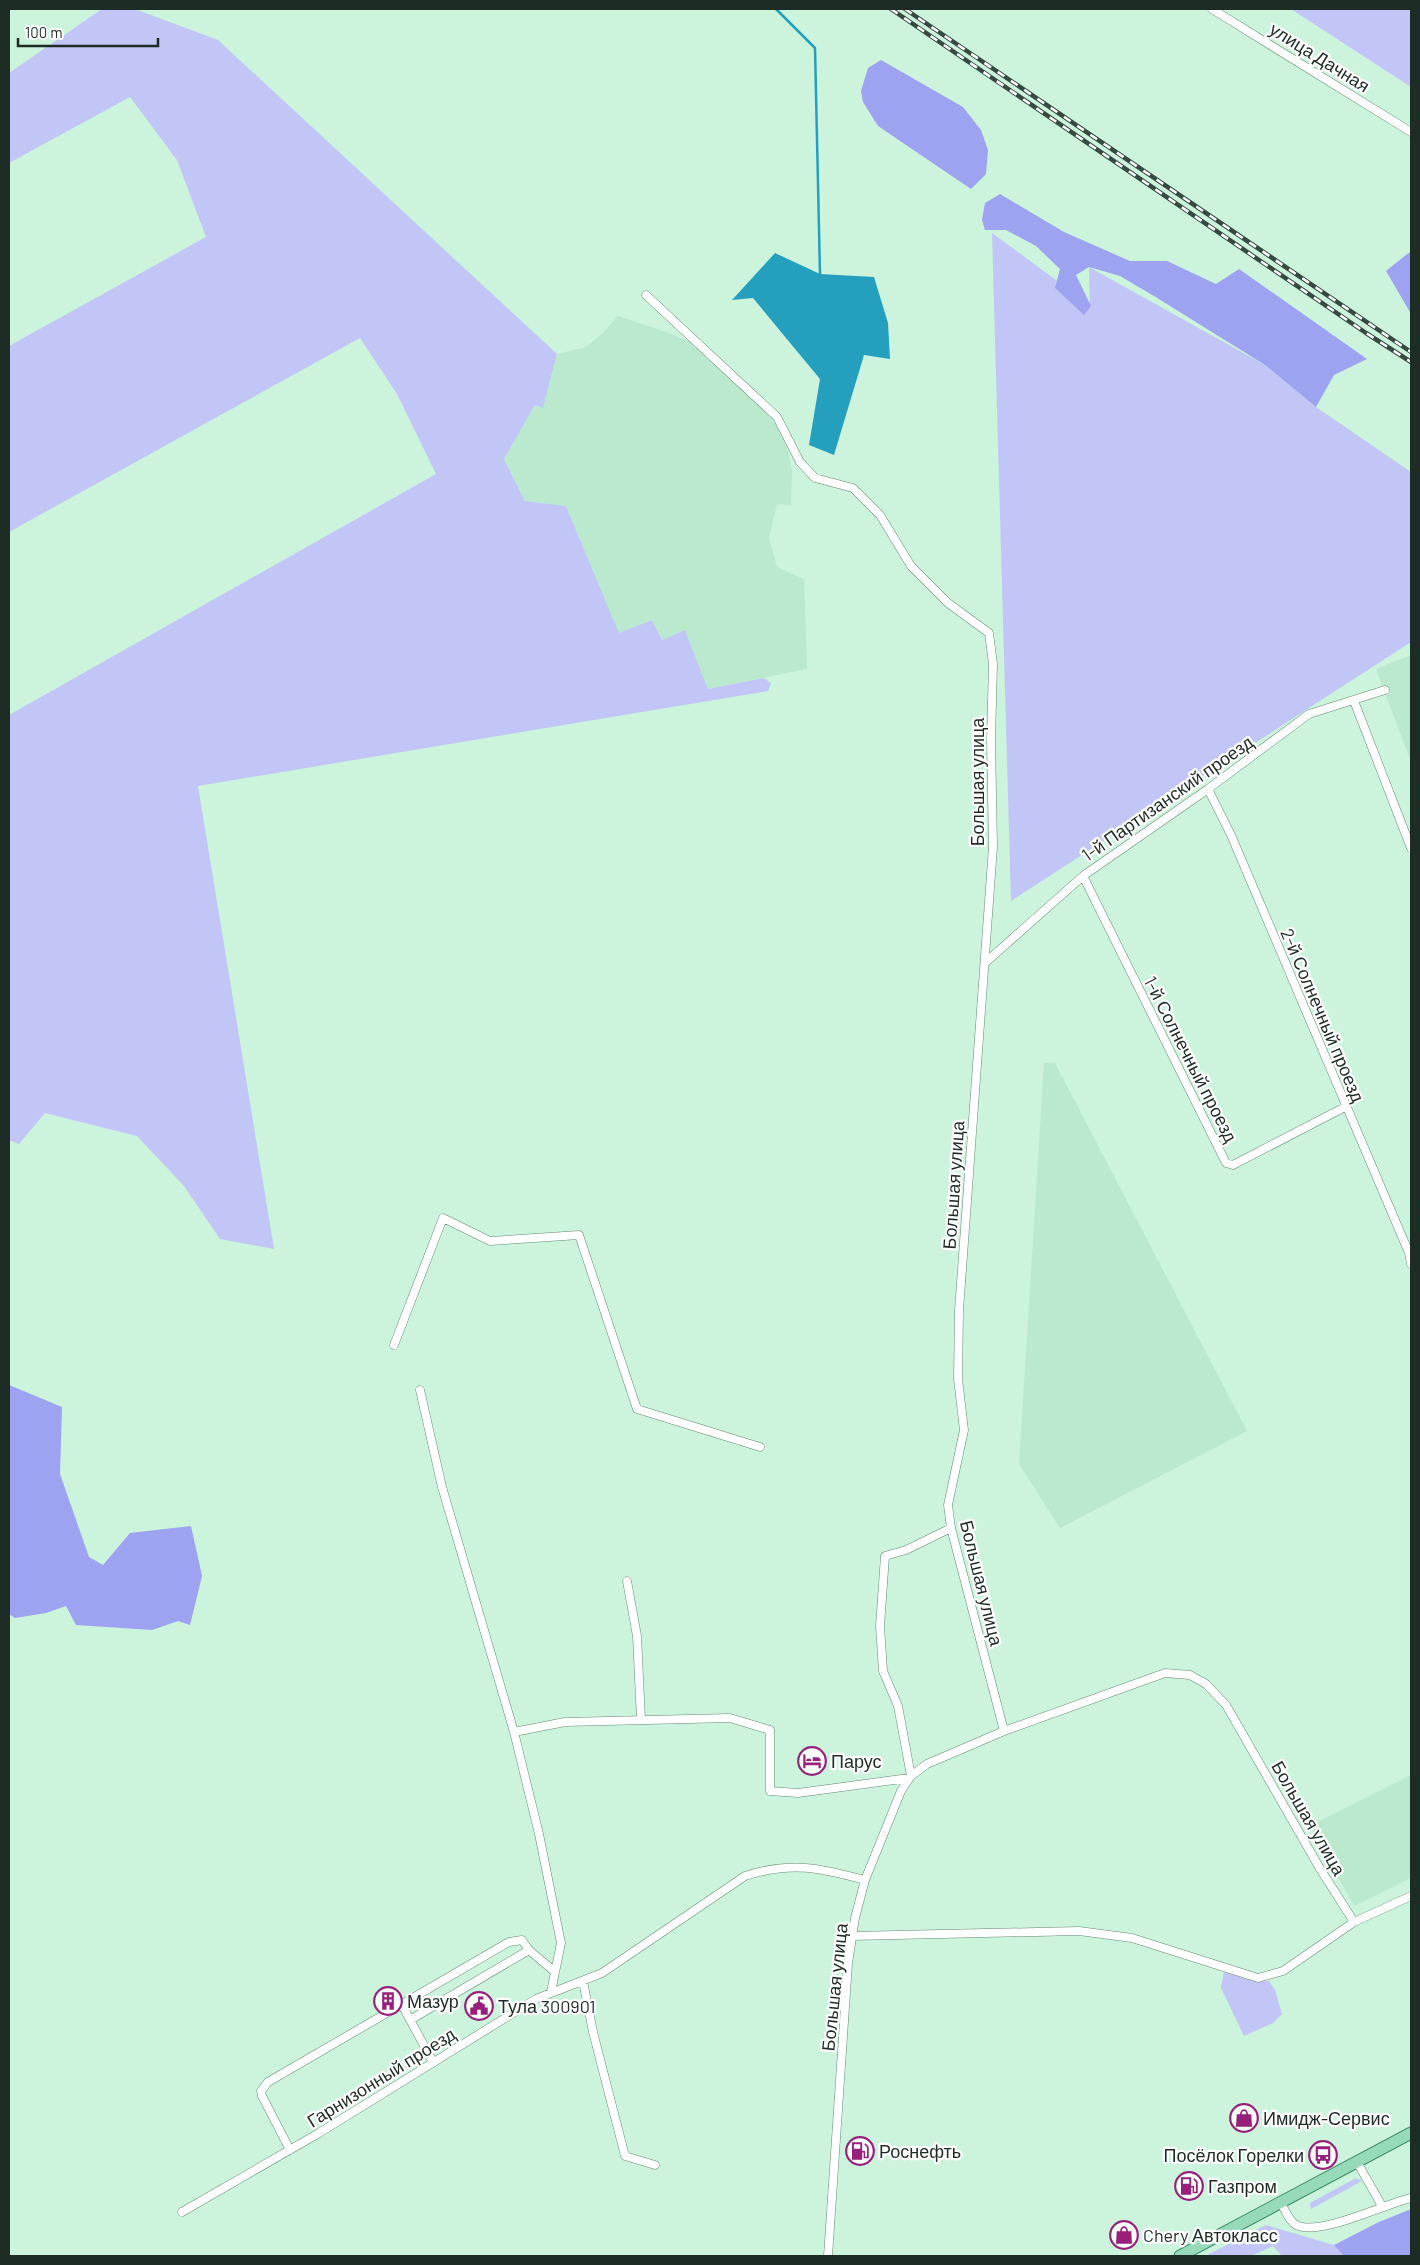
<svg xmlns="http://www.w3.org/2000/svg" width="1420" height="2265" viewBox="0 0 1420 2265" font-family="Barlow,sans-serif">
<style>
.built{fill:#bae9ce}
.green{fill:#c1c6f6}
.forest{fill:#9da3f0}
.water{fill:#259fbe}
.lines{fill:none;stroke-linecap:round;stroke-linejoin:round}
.stream{stroke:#259fbe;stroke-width:2.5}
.street-casing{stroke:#668a75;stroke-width:9}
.primary-casing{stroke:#3f8d68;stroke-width:13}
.street{stroke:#fff;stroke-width:8}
.primary{stroke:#97daba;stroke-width:11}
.rail-casing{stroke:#374a40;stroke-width:4.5}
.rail{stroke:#fff;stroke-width:2.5;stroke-dasharray:8;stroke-linecap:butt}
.labels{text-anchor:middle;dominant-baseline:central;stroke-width:4.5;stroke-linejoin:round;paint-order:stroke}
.street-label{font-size:18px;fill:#1d2c24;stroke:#fff}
.poi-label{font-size:18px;fill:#1d2c24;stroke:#fff;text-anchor:start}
</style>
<rect width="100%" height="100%" fill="#ccf3dc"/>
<path class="built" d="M618,316L669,333L697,345L761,406L779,428L787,447L792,472L791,505L777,504L769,538L777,567L804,579L807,669L708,689L685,630L662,640L652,620L619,634L566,506L525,501L504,459L535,405L543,408L557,354L586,347L603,333Z
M1411,655V762L1376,669Z
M1044,1063H1055L1247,1431L1060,1528L1019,1464Z
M1411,1775V1878L1354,1906L1310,1826Z"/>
<path class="green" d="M102,9H135L218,40L557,354L543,408L535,405L504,459L525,501L566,506L619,633L652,620L662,640L685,630L708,689L764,678L771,683L768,691L198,786L274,1249L220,1239L184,1186L137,1136L45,1113L19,1144L9,1140V715L436,474L397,394L360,338L9,532V346L206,237L177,160L130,97L9,163V73Z
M1291,9H1411V87Z
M992,233L1090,305L1089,267L1265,365L1316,407L1411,472V642L1011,901Z
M1224,1972L1256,1981H1269L1275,1990L1282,2014L1273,2023L1244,2036L1221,1988Z
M1356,2178L1362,2181L1311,2209L1310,2203Z
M1266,2225L1334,2245L1344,2256H1282L1273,2246L1251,2256H1205Z"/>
<path class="forest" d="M881,60L963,107L981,130L988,150L986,174L971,189L878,126L863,102L861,91L868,68Z
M1000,194L1064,232L1130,261H1167L1216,284L1239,269L1367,359L1334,375L1316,407L1265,365L1154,296L1120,276L1089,267L1076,275L1091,306L1084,315L1055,288L1060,269L1036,246L1006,230H985L982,220L985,203Z
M1411,251V314L1386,271Z
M9,1385L62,1407L60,1474L89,1557L103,1565L130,1533L191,1526L202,1576L190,1625L178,1621L152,1630L76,1625L66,1606L46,1613L15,1618L9,1614Z
M1411,2209V2256H1344L1334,2245L1379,2222Z"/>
<path class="water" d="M775,253L820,274L874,277L888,323L890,359L864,355L834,455L809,445L820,379L753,298L732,300Z"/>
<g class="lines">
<path class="stream" d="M776,9L815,48L820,274"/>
<defs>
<path id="street" d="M1212,9L1411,132
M646,295L777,417L800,462L815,478L853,488L880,515L911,566L948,603L989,633L993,664L991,740L993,847L959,1310L958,1379L964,1430L948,1505L951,1528L1004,1731
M1354,701L1411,848
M1208,789L1231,835L1409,1253
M1083,876L1226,1163L1233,1165L1345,1107
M986,962L1083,876L1208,789L1309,714L1385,690
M1411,1249L1409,1253L1411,1264
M394,1345L443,1218L490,1241L579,1235L637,1409L760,1447
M420,1390L442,1487L514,1732L539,1834L561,1943L551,1992
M627,1581L637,1636L641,1720
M514,1732L565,1722L730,1718L770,1730V1791L798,1793L909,1778
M911,1776L898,1706L883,1671L880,1626L885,1556L906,1550L951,1528
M852,1936L1079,1931L1132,1938L1258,1978L1283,1971L1354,1922L1411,1896
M583,1981L593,2032L625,2156L655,2165
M402,2005L433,2062
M410,2020L529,1950
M290,2150L262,2096L261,2091L268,2082L509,1942L522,1940L529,1950L555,1972
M1357,2162L1382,2206
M1281,2203C1285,2210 1289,2221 1296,2225C1319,2237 1384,2204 1411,2198
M182,2212L319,2133L536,1999L602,1973L745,1876C792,1861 820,1868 865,1880
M828,2256L848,1963L855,1918L865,1880L901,1791L911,1776L927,1764L1004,1731L1165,1673L1190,1675L1206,1684L1226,1705L1319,1867L1354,1922"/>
<path id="primary" d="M1180,2256L1411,2133"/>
</defs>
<use href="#street" class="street-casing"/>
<use href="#primary" class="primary-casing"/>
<use href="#street" class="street"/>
<use href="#primary" class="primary"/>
<defs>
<path id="rail" d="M891,9L1366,333L1411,362
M905,9L1411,352"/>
</defs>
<use href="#rail" class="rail-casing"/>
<use href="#rail" class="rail"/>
</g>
<defs>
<symbol id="hotel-ring" viewBox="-11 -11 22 22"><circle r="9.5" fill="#fff" stroke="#97207b" stroke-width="1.5"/><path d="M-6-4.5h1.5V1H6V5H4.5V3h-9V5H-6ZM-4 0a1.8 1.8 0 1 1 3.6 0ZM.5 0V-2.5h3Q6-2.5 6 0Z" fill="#97207b"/></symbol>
<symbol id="building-ring" viewBox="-11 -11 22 22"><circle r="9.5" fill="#fff" stroke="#97207b" stroke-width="1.5"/><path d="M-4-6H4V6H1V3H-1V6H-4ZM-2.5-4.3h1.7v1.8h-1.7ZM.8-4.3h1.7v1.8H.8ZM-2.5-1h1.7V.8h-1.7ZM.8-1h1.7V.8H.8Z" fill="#97207b"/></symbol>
<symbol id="civic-ring" viewBox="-11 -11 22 22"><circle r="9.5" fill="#fff" stroke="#97207b" stroke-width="1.5"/><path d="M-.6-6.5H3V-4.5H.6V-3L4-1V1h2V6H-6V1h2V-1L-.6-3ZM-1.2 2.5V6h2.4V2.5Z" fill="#97207b"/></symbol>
<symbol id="shop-ring" viewBox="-11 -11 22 22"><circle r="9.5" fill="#fff" stroke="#97207b" stroke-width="1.5"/><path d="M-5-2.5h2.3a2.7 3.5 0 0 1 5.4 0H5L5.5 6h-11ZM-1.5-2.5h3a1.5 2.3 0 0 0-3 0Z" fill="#97207b"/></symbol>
<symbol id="fuel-ring" viewBox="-11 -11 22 22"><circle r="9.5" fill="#fff" stroke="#97207b" stroke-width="1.5"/><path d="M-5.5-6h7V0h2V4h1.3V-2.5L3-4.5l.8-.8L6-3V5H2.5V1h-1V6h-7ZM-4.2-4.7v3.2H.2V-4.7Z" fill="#97207b"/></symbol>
<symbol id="bus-ring" viewBox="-11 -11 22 22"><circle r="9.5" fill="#fff" stroke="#97207b" stroke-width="1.5"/><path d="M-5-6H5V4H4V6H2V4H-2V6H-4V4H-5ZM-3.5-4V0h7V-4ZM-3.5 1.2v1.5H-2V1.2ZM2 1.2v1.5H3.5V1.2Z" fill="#97207b"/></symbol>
</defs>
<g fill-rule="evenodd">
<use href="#hotel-ring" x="796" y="1745" width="32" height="32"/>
<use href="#building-ring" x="372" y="1985" width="32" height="32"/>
<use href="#civic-ring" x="463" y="1990" width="32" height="32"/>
<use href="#shop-ring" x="1228" y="2102" width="32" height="32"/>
<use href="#fuel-ring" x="844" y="2135" width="32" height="32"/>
<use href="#bus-ring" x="1307" y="2139" width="32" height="32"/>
<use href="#fuel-ring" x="1173" y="2170" width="32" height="32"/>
<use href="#shop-ring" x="1108" y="2219" width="32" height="32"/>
</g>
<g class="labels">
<g class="street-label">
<text transform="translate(1320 57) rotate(32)">улица Дачная</text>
<text transform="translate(977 782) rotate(-90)">Большая улица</text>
<text transform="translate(1167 798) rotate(-35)">1-й Партизанский проезд</text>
<text transform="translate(1323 1015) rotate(67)">2-й Солнечный проезд</text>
<text transform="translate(1191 1059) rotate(63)">1-й Солнечный проезд</text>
<text transform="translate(953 1185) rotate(-86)">Большая улица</text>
<text transform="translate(982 1583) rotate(76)">Большая улица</text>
<text transform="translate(1309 1818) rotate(60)">Большая улица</text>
<text transform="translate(834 1987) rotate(-84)">Большая улица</text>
<text transform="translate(381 2077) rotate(-32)">Гарнизонный проезд</text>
</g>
<g class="poi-label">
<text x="831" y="1761">Парус</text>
<text x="407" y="2001">Мазур</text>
<text x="498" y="2006">Тула 300901</text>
<text x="1263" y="2118">Имидж-Сервис</text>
<text x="879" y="2151">Роснефть</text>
<text x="1304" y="2155" text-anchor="end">Посёлок Горелки</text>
<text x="1208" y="2186">Газпром</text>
<text x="1143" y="2235">Chery Автокласс</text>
</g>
</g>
<rect width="1420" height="2265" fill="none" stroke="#1d2c24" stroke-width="20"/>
<path d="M18 38v8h140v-8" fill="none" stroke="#1d2c24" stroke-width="2.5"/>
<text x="25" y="38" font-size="15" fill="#1d2c24" stroke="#ffffff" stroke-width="4" paint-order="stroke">100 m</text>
</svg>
